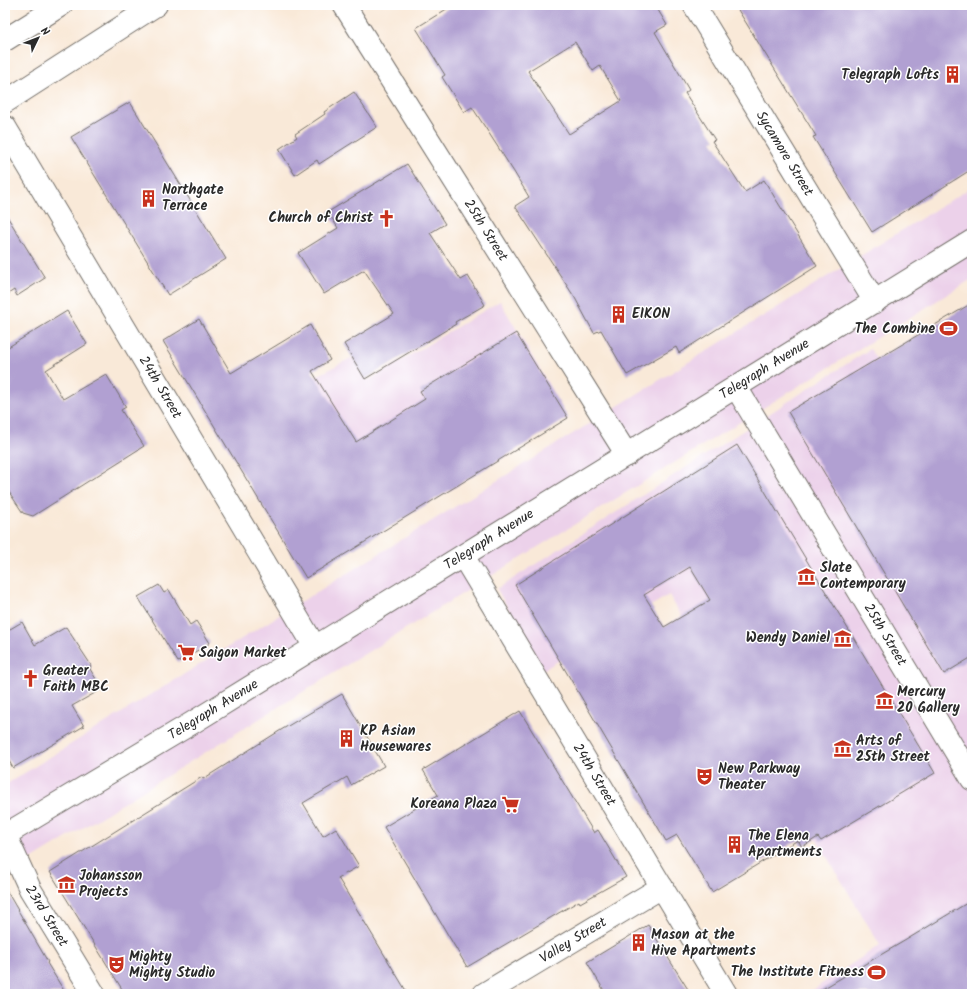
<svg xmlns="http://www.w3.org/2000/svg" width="977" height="999" viewBox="0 0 977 999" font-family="Kalam,sans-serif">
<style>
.built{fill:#ecd1ea}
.building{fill:#b1a0d2;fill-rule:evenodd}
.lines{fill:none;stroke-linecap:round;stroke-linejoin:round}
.minor-casing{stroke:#736e68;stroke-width:24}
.secondary-casing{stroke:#736e68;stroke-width:24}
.minor{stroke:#fff;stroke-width:22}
.secondary{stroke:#fff;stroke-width:22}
.labels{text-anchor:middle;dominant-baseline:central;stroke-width:3;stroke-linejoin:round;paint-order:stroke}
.poi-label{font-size:14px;font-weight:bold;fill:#2b2b2b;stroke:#fff;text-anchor:start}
.street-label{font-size:14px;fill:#2b2b2b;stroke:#fff}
</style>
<rect width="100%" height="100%" fill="#fff"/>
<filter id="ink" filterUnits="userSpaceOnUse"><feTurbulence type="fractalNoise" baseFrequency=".025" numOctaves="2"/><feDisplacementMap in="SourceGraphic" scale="8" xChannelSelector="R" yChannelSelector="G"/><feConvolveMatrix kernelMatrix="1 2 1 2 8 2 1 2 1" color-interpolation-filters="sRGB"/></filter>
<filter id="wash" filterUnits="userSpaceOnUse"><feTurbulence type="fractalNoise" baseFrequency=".012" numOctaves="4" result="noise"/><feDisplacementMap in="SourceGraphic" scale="16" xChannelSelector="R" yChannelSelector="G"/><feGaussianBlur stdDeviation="0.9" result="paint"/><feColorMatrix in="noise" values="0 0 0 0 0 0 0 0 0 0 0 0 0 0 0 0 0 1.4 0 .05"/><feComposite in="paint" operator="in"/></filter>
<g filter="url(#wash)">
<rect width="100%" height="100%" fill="#f9e9d8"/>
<path class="built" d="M972,187V279L5,876V785Z
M500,301L568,418L401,520L315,377L351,358L369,380Z
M870,349L935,456L972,465V964L923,994H807L880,945L669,595L543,670L497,589Z"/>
<g id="blocks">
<path class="building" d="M453,5H655L667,25L655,32L689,90L685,93L715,140L712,141L745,192L764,180L817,266L679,353L676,347L627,375L601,330L594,333L575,298L515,206L529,197L514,172L472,107L464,112L442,77L445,75L416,28ZM575,42L593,71L600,66L621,101L569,134L528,71Z
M735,5H972V169L872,232L813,137L816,136Z
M354,92L377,127L319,164L317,160L295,175L279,149L297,137L295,134L325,114L324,112Z
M130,102L226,259L168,295L71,137Z
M407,164L445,224L430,233L461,280L468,276L485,305L455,322L456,324L365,379L344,344L394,314L364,270L324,294L298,253L338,228L328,212Z
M5,213L45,278L17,296L14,290L5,296Z
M972,303V657L944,674L788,412Z
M67,311L87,344L46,370L63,399L106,374L126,407L121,410L144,446L33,516L23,513L5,486V349Z
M199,319L231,373L310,325L330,360L312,371L356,442L425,399L420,391L516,333L568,418L306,578L163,341Z
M737,445L935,773L821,841L818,837L802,847L798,840L712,892L677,835L666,841L515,585ZM690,567L710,600L664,627L644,595Z
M159,585L164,593L169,590L190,625L196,621L210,643L178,662L138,597Z
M22,622L35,645L66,627L91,665L90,669L102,689L72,706L84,726L13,768L5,754V632Z
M342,694L384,766L351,785L347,777L303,803L323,836L336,828L359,866L338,878L408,994H125L50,872L202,777L203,779L281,730Z
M520,711L594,833L598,830L626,877L580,903L579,901L467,967L384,827L438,795L423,770Z
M5,888L48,962L47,963L66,994H5Z
M972,900V994H814L906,940Z
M648,925L672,964L691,994H606L587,962Z"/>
</g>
</g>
<g filter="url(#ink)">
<use href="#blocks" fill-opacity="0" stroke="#736e68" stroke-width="1"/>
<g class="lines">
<defs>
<g id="minor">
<path id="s1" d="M344,5L627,455"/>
<path id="s2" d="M694,5L875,302"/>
<path id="s3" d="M5,127L315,647"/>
<path id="s4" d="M736,387L972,779"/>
<path id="s5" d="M463,556L726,994"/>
<path id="s6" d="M5,834L30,889L94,994"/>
<path id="s7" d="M484,994L662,887"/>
</g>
<g id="secondary">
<path d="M5,40L61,5"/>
<path d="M5,102L156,5"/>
<path id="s8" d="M5,835L192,723L972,241"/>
</g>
</defs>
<use href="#minor" class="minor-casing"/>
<use href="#secondary" class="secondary-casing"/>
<use href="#minor" class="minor"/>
<use href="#secondary" class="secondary"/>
</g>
</g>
<defs>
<symbol id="building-bare" viewBox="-9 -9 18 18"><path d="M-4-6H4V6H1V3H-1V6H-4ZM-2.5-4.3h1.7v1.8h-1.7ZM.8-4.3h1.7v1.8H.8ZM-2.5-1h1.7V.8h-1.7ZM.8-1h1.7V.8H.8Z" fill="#c8321e" stroke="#fff" stroke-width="2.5" paint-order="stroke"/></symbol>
<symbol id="church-bare" viewBox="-9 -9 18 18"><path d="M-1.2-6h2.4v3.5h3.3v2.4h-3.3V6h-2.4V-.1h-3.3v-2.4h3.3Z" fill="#c8321e" stroke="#fff" stroke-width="2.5" paint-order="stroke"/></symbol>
<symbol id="stadium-bare" viewBox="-9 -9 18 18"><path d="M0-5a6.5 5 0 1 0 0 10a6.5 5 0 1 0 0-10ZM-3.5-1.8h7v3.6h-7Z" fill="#c8321e" stroke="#fff" stroke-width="2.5" paint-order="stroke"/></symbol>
<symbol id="museum-bare" viewBox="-9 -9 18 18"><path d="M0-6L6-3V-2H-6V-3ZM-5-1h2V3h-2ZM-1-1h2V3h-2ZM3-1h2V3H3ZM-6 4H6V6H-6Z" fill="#c8321e" stroke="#fff" stroke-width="2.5" paint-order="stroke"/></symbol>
<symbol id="supermarket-bare" viewBox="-9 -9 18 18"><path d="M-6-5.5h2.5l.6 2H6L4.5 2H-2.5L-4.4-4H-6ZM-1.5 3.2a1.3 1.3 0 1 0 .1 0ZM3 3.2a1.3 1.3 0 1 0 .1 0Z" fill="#c8321e" stroke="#fff" stroke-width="2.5" paint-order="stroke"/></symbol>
<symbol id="theatre-bare" viewBox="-9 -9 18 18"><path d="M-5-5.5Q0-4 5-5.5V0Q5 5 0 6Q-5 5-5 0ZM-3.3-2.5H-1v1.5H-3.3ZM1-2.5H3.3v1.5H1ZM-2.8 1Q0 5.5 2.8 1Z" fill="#c8321e" stroke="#fff" stroke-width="2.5" paint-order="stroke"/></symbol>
</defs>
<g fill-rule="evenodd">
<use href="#building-bare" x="940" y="62" width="25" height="25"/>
<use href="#building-bare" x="136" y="186" width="25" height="25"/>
<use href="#church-bare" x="374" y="206" width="25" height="25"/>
<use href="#building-bare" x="606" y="302" width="25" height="25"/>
<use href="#stadium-bare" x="936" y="316" width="25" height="25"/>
<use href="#museum-bare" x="794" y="564" width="25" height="25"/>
<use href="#museum-bare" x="830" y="626" width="25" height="25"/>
<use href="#supermarket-bare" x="174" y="640" width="25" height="25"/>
<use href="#church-bare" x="18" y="666" width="25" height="25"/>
<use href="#museum-bare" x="872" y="688" width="25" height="25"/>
<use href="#building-bare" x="334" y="726" width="25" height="25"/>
<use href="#museum-bare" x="830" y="736" width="25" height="25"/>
<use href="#theatre-bare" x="692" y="764" width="25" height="25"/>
<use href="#supermarket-bare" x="498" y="792" width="25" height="25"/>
<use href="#building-bare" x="722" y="832" width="25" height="25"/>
<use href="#museum-bare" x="54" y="872" width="25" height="25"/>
<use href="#building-bare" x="626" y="930" width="25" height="25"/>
<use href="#theatre-bare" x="104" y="952" width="25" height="25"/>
<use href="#stadium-bare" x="864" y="960" width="25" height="25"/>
</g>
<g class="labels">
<g class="poi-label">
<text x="939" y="75" text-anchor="end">Telegraph Lofts</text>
<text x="162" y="190">Northgate<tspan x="162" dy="16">Terrace</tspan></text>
<text x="373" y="218" text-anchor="end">Church of Christ</text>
<text x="632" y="314">EIKON</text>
<text x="935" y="329" text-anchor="end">The Combine</text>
<text x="820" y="568">Slate<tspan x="820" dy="16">Contemporary</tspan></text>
<text x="830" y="638" text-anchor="end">Wendy Daniel</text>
<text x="199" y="653">Saigon Market</text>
<text x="43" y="671">Greater<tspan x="43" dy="16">Faith MBC</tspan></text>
<text x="897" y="692">Mercury<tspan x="897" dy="16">20 Gallery</tspan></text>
<text x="360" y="731">KP Asian<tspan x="360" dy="16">Housewares</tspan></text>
<text x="856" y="741">Arts of<tspan x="856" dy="16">25th Street</tspan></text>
<text x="718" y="769">New Parkway<tspan x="718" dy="16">Theater</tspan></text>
<text x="497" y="804" text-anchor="end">Koreana Plaza</text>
<text x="748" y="836">The Elena<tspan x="748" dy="16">Apartments</tspan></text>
<text x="79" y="876">Johansson<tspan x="79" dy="16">Projects</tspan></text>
<text x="651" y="935">Mason at the<tspan x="651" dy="16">Hive Apartments</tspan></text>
<text x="129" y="957">Mighty<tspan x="129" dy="16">Mighty Studio</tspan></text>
<text x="864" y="972" text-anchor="end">The Institute Fitness</text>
</g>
<g class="street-label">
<text stroke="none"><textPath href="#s2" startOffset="174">Sycamore Street</textPath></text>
<text stroke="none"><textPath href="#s1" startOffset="266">25th Street</textPath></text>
<text stroke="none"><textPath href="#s8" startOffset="891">Telegraph Avenue</textPath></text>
<text stroke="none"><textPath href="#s3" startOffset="303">24th Street</textPath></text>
<text stroke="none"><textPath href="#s8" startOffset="567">Telegraph Avenue</textPath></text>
<text stroke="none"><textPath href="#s4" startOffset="289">25th Street</textPath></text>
<text stroke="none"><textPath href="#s8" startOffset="243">Telegraph Avenue</textPath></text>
<text stroke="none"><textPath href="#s5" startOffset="255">24th Street</textPath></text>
<text stroke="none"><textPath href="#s6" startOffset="92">23rd Street</textPath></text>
<text stroke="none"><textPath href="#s7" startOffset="104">Valley Street</textPath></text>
</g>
</g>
<rect width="977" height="999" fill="none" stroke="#fff" stroke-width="20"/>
<g transform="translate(38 38) rotate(47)" stroke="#ffffff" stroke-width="3" paint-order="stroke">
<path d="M0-3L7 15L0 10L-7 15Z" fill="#2b2b2b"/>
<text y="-6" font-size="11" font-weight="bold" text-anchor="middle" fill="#2b2b2b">N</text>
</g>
</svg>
